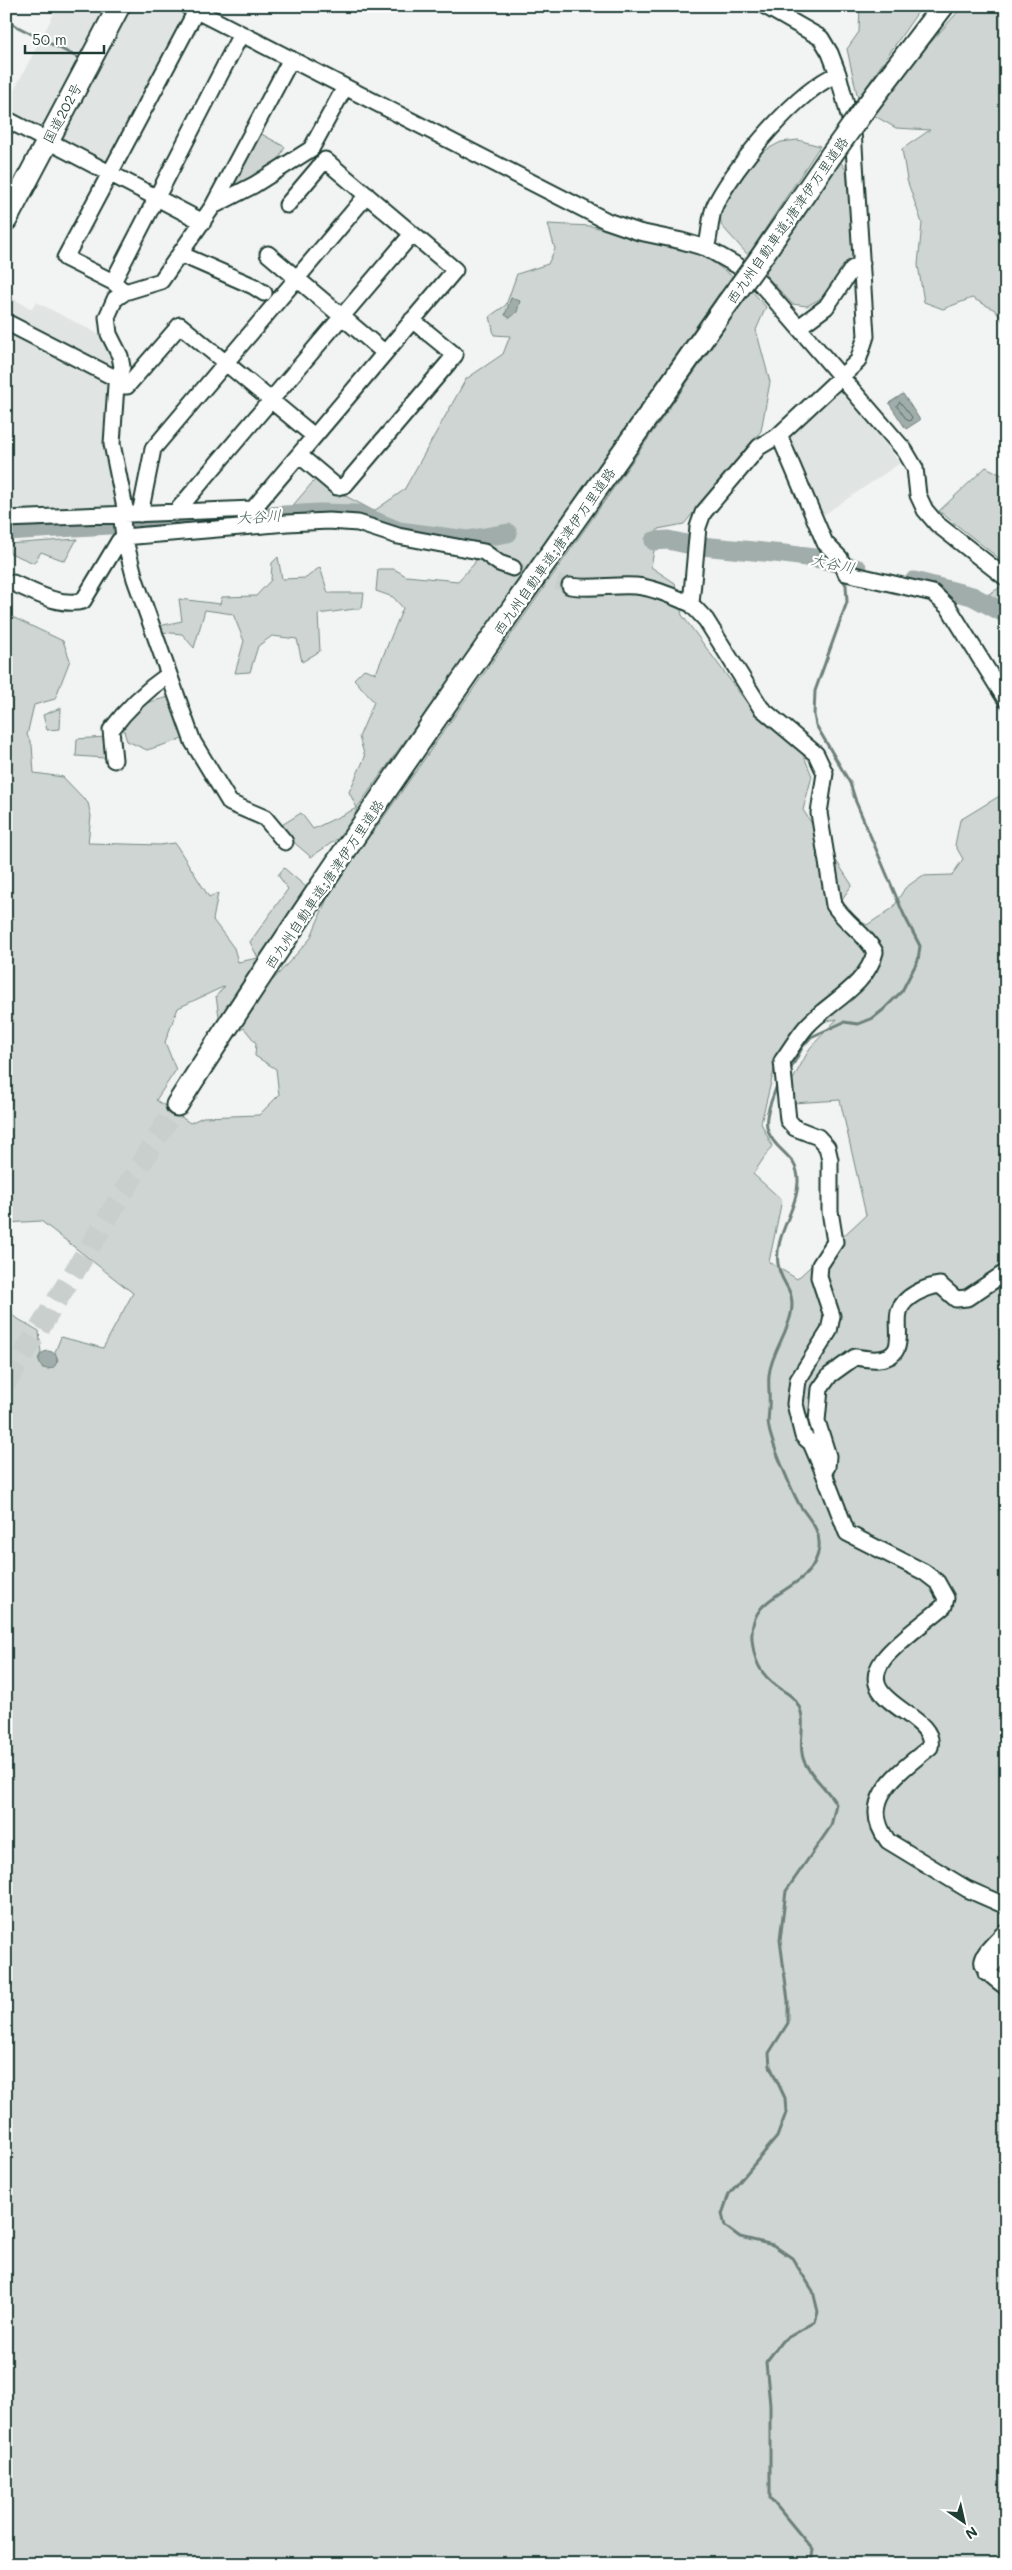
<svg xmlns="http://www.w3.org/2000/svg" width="1012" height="2570" viewBox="0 0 1012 2570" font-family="Mali,'Klee One',sans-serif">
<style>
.built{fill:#e0e4e3}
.green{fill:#ced5d3;stroke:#768984;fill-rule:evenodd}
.water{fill:#a1adaa;stroke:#6d807b}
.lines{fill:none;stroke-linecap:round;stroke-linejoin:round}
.shore{stroke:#536a63;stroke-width:1}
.stream{stroke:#6d807b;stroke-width:3}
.river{stroke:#a1adaa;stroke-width:19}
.minor-tunnel{stroke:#c8cfcd;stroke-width:15;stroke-dasharray:15 8;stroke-linecap:butt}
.highway-tunnel{stroke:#c8cfcd;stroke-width:21;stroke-dasharray:21 11;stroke-linecap:butt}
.minor-casing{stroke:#1f3d34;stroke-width:19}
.highway-casing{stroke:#1f3d34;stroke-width:25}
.minor{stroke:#fff;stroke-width:15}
.highway{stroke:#fff;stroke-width:21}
.highway-bridge-casing{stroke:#1f3d34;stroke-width:25;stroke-linecap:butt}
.highway-bridge{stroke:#fff;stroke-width:21}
.labels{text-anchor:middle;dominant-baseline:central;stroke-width:4.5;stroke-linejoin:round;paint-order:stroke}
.street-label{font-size:14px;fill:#1f3d34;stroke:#fff}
.water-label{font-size:15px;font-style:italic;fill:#465f57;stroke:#fff}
</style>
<rect width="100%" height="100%" fill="#f2f3f3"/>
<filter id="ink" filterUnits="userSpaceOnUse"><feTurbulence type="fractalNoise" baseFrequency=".02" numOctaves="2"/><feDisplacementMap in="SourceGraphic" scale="10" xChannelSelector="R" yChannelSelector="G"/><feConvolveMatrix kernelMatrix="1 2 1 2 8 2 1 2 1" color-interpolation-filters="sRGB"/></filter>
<g filter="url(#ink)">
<path class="built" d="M58,6H107L41,133L6,116V106Z
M127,6H174L189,14L107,168L55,141Z
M6,295L32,309L36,302L108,339L118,368L119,510L6,515Z
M840,386L900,463L819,518L785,438Z"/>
<path class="green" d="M860,6H922L858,99L847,49L859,32Z
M963,6H1006V326L995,310L972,298L943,309L924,302L918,265L922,223L907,180L902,149L930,130L896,128L873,115L895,83Z
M256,131L285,147L275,166L239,188L229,183Z
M798,140L820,146L748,255L721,225L720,210L760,153L781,142Z
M840,161L846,170L854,254L825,296L807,306L792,304L764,273Z
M548,224L591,226L706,257L751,290L766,307L756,330L770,382L761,431L684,524L658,529L651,567L675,583L682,615L747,703L800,747L812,776L803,810L852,885L842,899L848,914L867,925L893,908L905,888L922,876L952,875L963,859L955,845L960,820L1006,792V2564H6V1312L39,1331L41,1353L38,1359L42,1368L53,1367L58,1360L55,1352L61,1337L103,1348L133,1293L41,1221L6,1223V614L63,641L70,660L55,699L34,705L27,735L32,745L34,773L63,777L88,803L91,816L88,843L160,845L175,843L209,897L218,893L213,920L234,948L238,962L258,958L250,942L288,889L278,875L284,868L306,887L258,958L255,971L271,982L310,939L329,894L316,883L343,835L311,857L277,828L301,813L313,829L357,808L349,792L365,757L359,737L374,702L354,679L364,669L376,673L403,608L393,597L376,591L378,569H394L406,576L458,581L474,564L486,535L403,526L374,511L289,510L318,476L336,491L374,511L404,490L466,379L503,354L510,336L494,335L490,316L506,305L517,274L548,264L555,249ZM720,292L739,307L712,347L372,834L354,822L357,808L504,602ZM225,986L216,996L220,1023L236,1032L244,1028L256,1043L255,1056L276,1069L279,1095L259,1115L203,1117L190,1123L156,1100L176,1070L165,1042L178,1008ZM837,1019L810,1048L792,1081L793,1103L840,1100L866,1215L797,1279L769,1262L782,1200L753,1174L772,1146L761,1123L776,1062L801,1026Z
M986,467L1006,477V564L939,511Z
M77,539L65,561L41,552L34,563L10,553L8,544Z
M278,557L282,579L306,578L320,567L328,593H364L362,608L318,614L320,651L302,662L297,639L272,636L258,646L250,672L235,673L244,641L233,614L205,610L194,648L182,634L161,632L159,626L182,621L179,599L220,604L222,597L256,596L271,580L272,563Z
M1001,587L1006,591V608L989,594Z
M173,696L186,738L147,750L127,741C113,706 147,703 173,696Z
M61,708L60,729L47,730L43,715Z
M105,737V758L76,756L77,739Z"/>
<path class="water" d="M511,298L520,301L517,312L510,318L505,315Z
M903,394L920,420L906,429L889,403Z
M39 1360a9 9 0 1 1 18 0a9 9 0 1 1-18 0Z"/>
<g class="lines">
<path class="shore" d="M900,402L912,417L910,421L907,420L897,406Z"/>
<path class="stream" d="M6,21L77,57
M789,1072L803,1046L811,1037L844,1022L858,1024L873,1018L883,1010L902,991L918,960L920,946L904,915L856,802L850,783L816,725L814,715L815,691L847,602L846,585L832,563
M779,1084L776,1088C772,1100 763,1118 768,1131C775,1152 799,1155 798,1182C797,1210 774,1236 778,1264C781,1286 796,1288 791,1314C787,1334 771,1354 769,1375C768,1386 770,1397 769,1408C769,1414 767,1422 769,1428C771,1442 792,1491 799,1504C807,1517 821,1529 819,1547C814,1595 748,1587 752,1639C754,1661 760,1674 778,1687C783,1691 790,1694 794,1699C810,1718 797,1737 803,1758C807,1773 828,1789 836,1804L831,1826L786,1891L780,1940L788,2001V2023L769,2053L770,2066L785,2098L786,2113L777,2137L729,2194L722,2214L725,2226L740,2237L773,2245L792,2258L813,2291L818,2312L815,2322L782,2341L766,2362L770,2405V2498L813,2550L811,2564"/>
<path class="river" d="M6,531L319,513L358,514L399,531L467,540L508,533
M654,541L668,540L691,545L784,554L821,559L858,569
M914,581L972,596L1006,614"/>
<path class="minor-tunnel" d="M513,568L570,586"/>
<path class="highway-tunnel" d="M6,1383L177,1105"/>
<defs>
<path id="minor" d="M187,6L607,221L639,232L682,241L706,248L738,266L761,284L905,451L915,468L918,495L925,510L937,524L1006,578
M765,6L821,38L830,53L838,74L853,131L866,336L858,361L779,435L759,447L703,513L698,527L691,604L706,620L761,708L816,754L825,773L819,813L834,905C846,924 865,933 875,952C867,986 829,1002 807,1026C798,1036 790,1050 782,1061L788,1120L795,1128L818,1137L827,1147L830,1160V1211L835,1242L820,1265L819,1277L832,1316L829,1331L798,1380L795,1404L803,1436L811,1443L823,1471L827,1467L828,1456L817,1421L820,1389L830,1375L855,1357C862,1358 871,1360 878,1359C908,1357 895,1329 899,1312C903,1296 926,1287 940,1285L956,1299L967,1298L1006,1272
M291,59L213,206L161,281L125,292L115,299L107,317L109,334L120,356L122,367L116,385L112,444L125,508L122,520L124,537L287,523L329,521L358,523L398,536L484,552L499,563L513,568
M6,119L203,222
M213,206L254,185L311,149L345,87
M706,248C711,234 709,216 716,203C738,163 796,91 838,74
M180,254L253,286L264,293
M268,254L385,353
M113,282L241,34
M125,292L113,282L65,258L196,11
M6,322L117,379
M799,327L826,307L852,269L862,263
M116,385L127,386L180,325L314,436
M779,435L825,543L840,558L846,573L933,593L949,608L1006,700
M299,455L337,487L345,485L455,355L412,320
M175,513L412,234
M140,514L153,449L367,195
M6,519L253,509L455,270L325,160L287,205
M6,584L13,583C34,592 59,607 83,601L119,541L124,537L135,579L193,742L230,803L265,818L285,842
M570,586C592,590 614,584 636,586C655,588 674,597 691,604
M114,760L111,730C128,707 145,691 168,675
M823,1471L847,1533L924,1572L937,1582L946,1598L944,1606C928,1620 893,1645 883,1660C852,1703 937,1713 930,1747C901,1771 856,1799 888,1841L967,1889L1006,1906
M1006,1931C979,1959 971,1962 1006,1987
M986,1973L1006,1949"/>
<path id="highway" d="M866,107L943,6
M6,220L119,6
M760,259L832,154
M177,1105C351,832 541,569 727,304"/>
</defs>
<use href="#minor" class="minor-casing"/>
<use href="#highway" class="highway-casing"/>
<use href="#minor" class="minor"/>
<use href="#highway" class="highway"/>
<defs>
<path id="highway-bridge" d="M832,154L866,107
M727,304L760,259"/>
</defs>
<use href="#highway-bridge" class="highway-bridge-casing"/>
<use href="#highway-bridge" class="highway-bridge"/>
</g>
</g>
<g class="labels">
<g class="street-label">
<text transform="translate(62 113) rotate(-62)">国道202号</text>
<text transform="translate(787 220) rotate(-55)">西九州自動車道;唐津伊万里道路</text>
<text transform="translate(554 551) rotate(-55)">西九州自動車道;唐津伊万里道路</text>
<text transform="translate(324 884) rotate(-56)">西九州自動車道;唐津伊万里道路</text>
</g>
<g class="water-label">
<text transform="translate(259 516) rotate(-3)">大谷川</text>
<text transform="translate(833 563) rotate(12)">大谷川</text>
</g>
</g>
<rect width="1012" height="2570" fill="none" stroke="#fff" stroke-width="25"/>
<rect x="12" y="12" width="987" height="2545" fill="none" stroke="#1f3d34" stroke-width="2" filter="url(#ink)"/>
<g transform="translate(964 2522) rotate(146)" stroke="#ffffff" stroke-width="4" paint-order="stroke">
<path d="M0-4L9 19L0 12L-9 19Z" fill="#1f3d34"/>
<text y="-8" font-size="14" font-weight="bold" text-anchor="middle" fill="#1f3d34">N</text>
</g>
<path d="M25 45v8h79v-8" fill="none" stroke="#1f3d34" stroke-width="2.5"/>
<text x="32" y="45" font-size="15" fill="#1f3d34" stroke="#ffffff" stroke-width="4" paint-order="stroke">50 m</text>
</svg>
